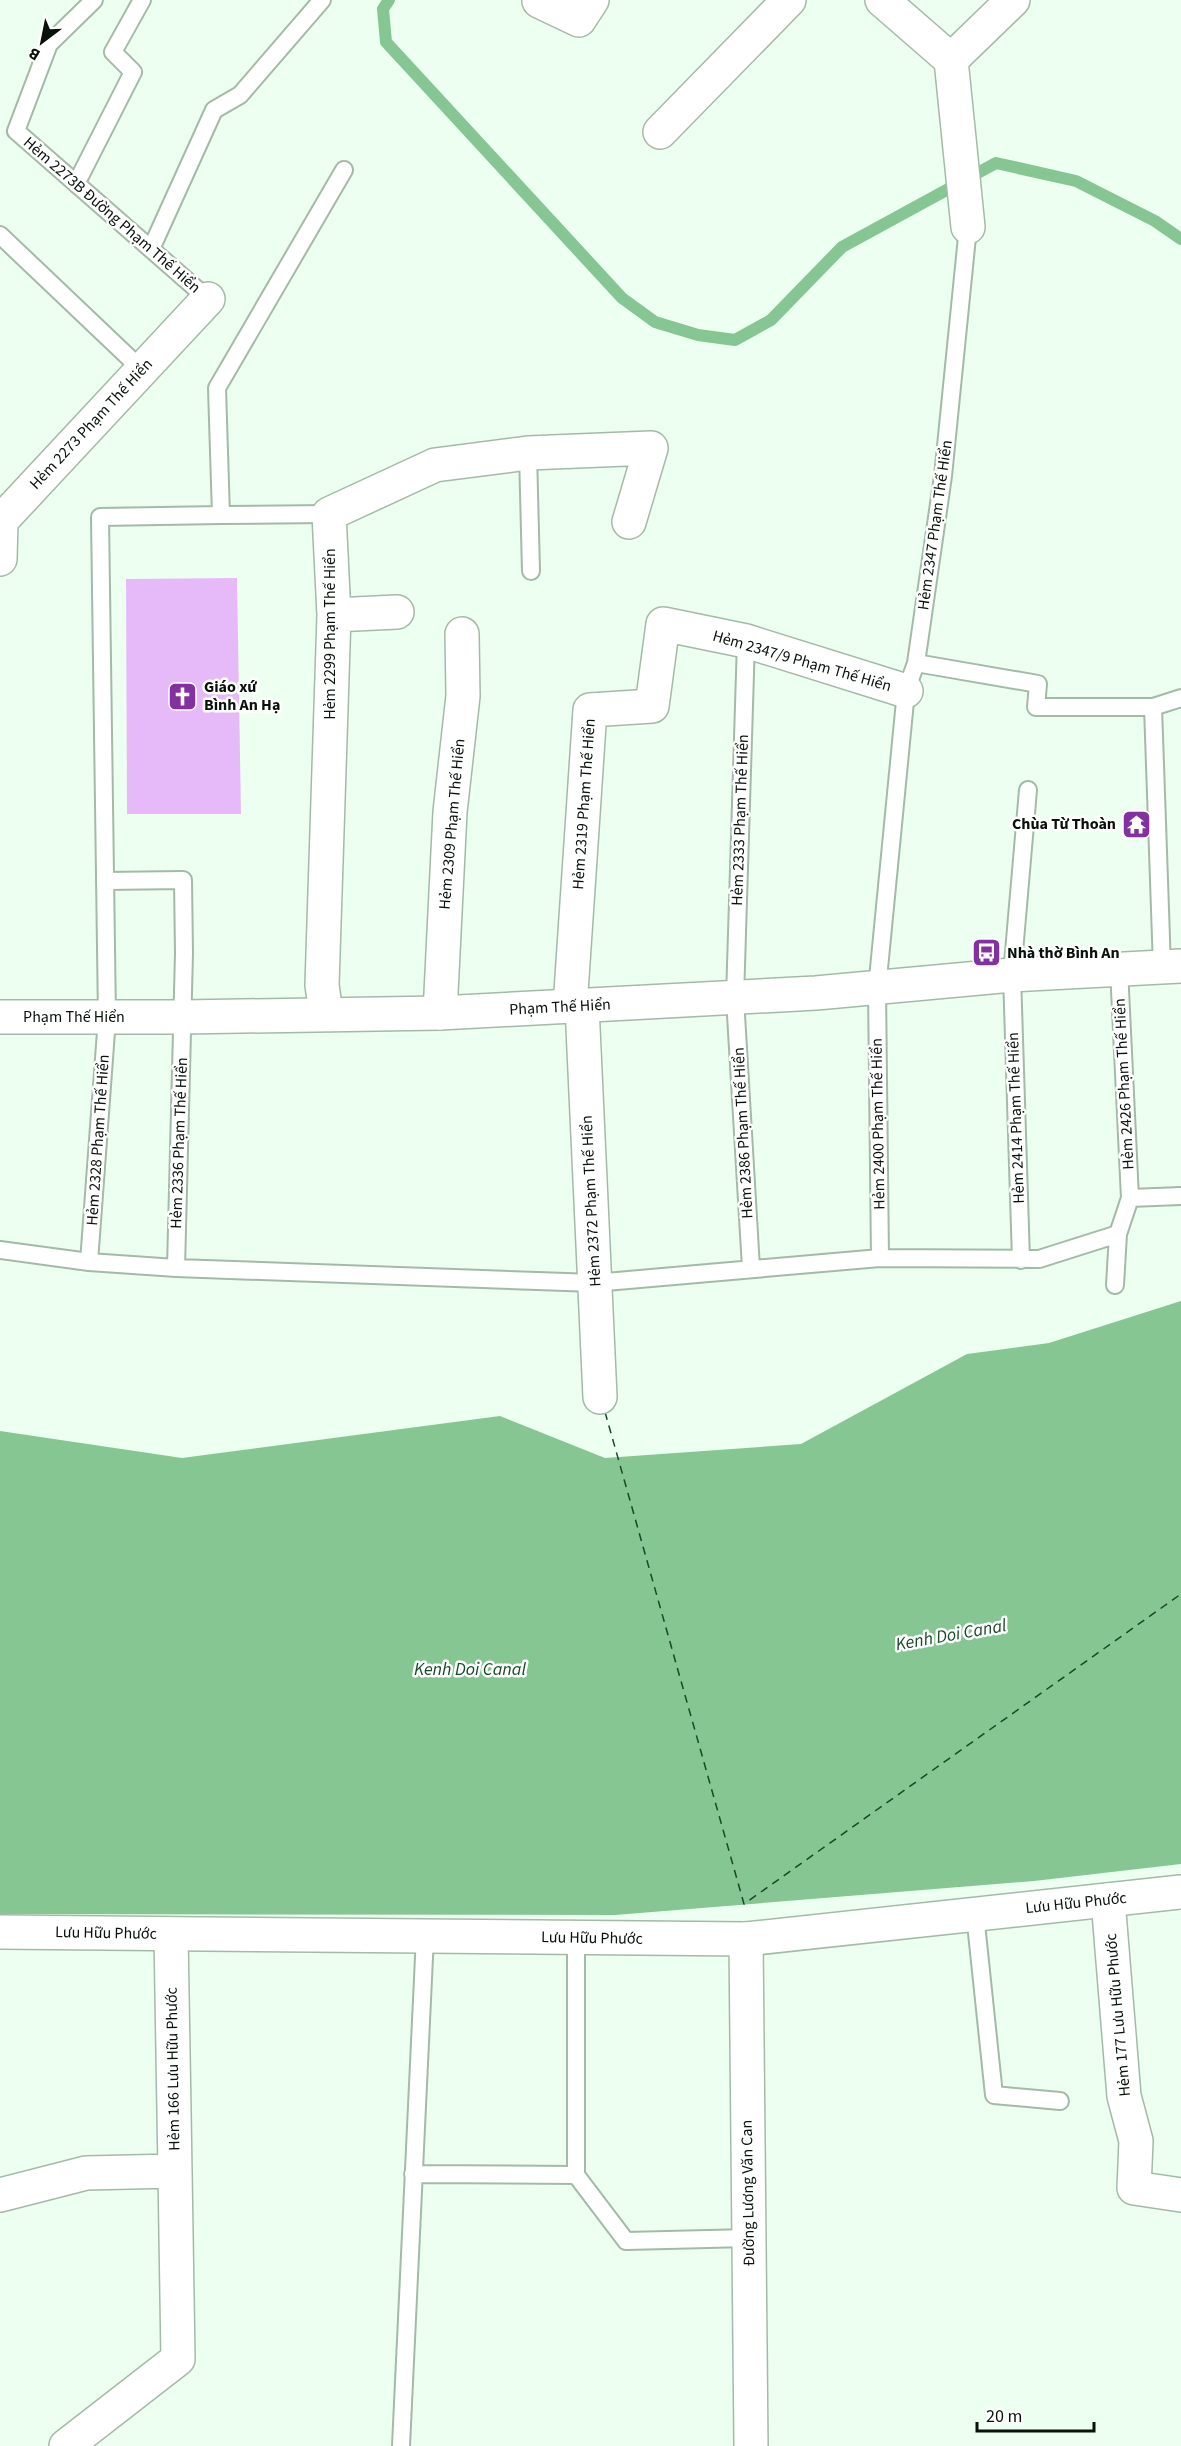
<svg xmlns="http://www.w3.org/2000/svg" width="1181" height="2446" viewBox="0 0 1181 2446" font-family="'Source Sans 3',sans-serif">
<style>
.water{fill:#85c693}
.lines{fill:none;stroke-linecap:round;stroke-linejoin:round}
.stream{stroke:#85c693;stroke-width:12}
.ferry{stroke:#184826;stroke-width:1.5;stroke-dasharray:8 6;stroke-linecap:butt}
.building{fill:#e6baf9}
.service-casing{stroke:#a4baa8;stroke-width:20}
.minor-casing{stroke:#a4baa8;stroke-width:36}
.tertiary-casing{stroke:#a4baa8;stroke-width:36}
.secondary-casing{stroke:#a4baa8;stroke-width:36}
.service{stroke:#fff;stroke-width:16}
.minor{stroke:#fff;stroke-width:33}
.tertiary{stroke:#fff;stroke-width:33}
.secondary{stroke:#fff;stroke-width:33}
.labels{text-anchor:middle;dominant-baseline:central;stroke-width:5;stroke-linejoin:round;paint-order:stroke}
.street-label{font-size:16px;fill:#09110b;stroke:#fff}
.poi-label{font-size:16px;font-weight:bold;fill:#09110b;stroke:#fff;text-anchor:start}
.water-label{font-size:18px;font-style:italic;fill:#184826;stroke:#fff}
</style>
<rect width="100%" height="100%" fill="#edfff0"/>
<path class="water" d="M1181,1301V1864L1034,1881L615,1915L0,1914V1431L182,1458L500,1416L605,1458L801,1444L967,1354L1049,1343Z"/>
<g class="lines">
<path class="stream" d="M389,0L383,9L386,42L622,298L655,322L698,335L735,340L771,320L842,247L996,163L1076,181L1155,221L1181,239"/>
<path class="ferry" d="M605,1412L744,1904L1181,1594"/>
</g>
<path class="building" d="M237,578L241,814H127L126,579Z"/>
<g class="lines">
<defs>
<path id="service" d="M94,0L49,44L16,131L208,299
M76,184L133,72L113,52L142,0
M0,235L142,370
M151,249L214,110L240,95L322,0
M528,453L531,571
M221,515L329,514
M746,641L735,998L751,1268
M916,663L1038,684L1036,707H1153L1181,698
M1153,707L1162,967
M105,881L183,880L184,953L176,1268
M1130,1198L1181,1196
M0,1250L89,1262L176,1268L594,1283L880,1258L1039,1259L1118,1234
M880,1258L877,989L906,691L916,663L943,476L968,227
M1021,1260L1012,975L1028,790
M89,1262L107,1018L100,517L221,515L217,388L344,170
M1115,1285L1118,1234L1130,1198L1119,969
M975,1914L994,2095L1060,2101
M413,2174L576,2175L626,2241L749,2238
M576,2175V1938
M401,2446L425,1936"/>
<path id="minor" d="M882,0L951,60L1013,0
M539,1L579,20L592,0
M951,60L968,227
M660,132L789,0
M0,559L1,521L208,299
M334,615L397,612
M582,1006L600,1397
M570,1007L590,710L652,706L663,624L746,641L906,691
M440,1013L450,812L463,696L462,634
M326,1014L322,985L334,615L329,514L435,465L528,453L651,448L629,522
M1108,1900L1124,2096L1136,2141L1134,2188L1181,2195
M746,1939L751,2446
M0,2195L86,2173L175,2171L171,1934
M66,2446L178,2359L175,2171"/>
<path id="tertiary" d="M0,1932L746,1939L1181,1892"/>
<path id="secondary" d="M0,1017H183L440,1013L816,993L1012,975L1181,966"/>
</defs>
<use href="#service" class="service-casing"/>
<use href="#minor" class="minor-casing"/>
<use href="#tertiary" class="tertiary-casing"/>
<use href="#secondary" class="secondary-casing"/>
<use href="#service" class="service"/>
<use href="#minor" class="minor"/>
<use href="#tertiary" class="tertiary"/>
<use href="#secondary" class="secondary"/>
</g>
<defs>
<symbol id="church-square" viewBox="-11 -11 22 22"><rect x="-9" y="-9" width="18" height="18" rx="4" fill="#8331a1" stroke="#fff"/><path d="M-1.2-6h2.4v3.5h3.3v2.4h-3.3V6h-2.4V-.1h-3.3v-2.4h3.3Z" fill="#fff"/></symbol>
<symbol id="temple-square" viewBox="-11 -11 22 22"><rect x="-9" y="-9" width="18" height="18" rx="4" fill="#8331a1" stroke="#fff"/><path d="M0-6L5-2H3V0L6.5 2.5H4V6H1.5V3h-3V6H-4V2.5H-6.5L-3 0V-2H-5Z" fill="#fff"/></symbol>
<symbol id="bus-square" viewBox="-11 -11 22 22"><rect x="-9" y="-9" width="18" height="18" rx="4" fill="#8331a1" stroke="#fff"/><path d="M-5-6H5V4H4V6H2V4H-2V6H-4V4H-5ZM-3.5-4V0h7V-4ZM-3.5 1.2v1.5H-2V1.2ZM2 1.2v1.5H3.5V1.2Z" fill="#fff"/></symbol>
</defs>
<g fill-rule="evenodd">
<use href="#church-square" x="166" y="680" width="33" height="33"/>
<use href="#temple-square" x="1120" y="808" width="33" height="33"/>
<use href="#bus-square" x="970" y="936" width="33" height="33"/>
</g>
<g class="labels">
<g class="street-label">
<text transform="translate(112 215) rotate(41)">Hẻm 2273B Đường Phạm Thế Hiển</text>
<text transform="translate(91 424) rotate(-47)">Hẻm 2273 Phạm Thế Hiển</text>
<text transform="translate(935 525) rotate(-82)">Hẻm 2347 Phạm Thế Hiển</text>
<text transform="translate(330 634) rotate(-90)">Hẻm 2299 Phạm Thế Hiển</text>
<text transform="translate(802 661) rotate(16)">Hẻm 2347/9 Phạm Thế Hiển</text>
<text transform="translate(584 804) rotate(-86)">Hẻm 2319 Phạm Thế Hiển</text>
<text transform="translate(740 820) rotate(-88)">Hẻm 2333 Phạm Thế Hiển</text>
<text transform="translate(452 824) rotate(-85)">Hẻm 2309 Phạm Thế Hiển</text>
<text transform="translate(560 1007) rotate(-3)">Phạm Thế Hiển</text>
<text x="74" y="1017">Phạm Thế Hiển</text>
<text transform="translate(1124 1084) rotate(-93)">Hẻm 2426 Phạm Thế Hiển</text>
<text transform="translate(1016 1118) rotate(-92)">Hẻm 2414 Phạm Thế Hiển</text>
<text transform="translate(878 1124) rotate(-91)">Hẻm 2400 Phạm Thế Hiển</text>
<text transform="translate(743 1133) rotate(-93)">Hẻm 2386 Phạm Thế Hiển</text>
<text transform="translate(98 1140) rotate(-86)">Hẻm 2328 Phạm Thế Hiển</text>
<text transform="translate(179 1143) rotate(-88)">Hẻm 2336 Phạm Thế Hiển</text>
<text transform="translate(591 1201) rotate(-93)">Hẻm 2372 Phạm Thế Hiển</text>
<text transform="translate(1076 1903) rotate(-6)">Lưu Hữu Phước</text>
<text transform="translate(106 1933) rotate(1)">Lưu Hữu Phước</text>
<text transform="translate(592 1938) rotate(1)">Lưu Hữu Phước</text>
<text transform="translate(1118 2015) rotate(-95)">Hẻm 177 Lưu Hữu Phước</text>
<text transform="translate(173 2069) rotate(-91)">Hẻm 166 Lưu Hữu Phước</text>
<text transform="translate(748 2193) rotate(-91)">Đường Lương Văn Can</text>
</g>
<g class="poi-label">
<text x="204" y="687">Giáo xứ<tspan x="204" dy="18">Bình An Hạ</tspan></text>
<text x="1116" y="824" text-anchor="end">Chùa Từ Thoàn</text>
<text x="1007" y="953">Nhà thờ Bình An</text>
</g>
<g class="water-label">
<text transform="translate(951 1635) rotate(-10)">Kenh Doi Canal</text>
<text x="470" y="1669">Kenh Doi Canal</text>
</g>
</g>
<g transform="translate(42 42) rotate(212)" stroke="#ffffff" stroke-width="4.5" paint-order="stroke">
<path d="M0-4.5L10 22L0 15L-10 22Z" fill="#09110b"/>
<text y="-9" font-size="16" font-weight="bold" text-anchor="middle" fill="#09110b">B</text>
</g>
<path d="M977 2422v9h117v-9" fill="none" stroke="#09110b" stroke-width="3"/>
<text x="986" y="2422" font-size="18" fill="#09110b" stroke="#ffffff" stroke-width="4.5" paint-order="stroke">20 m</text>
</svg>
